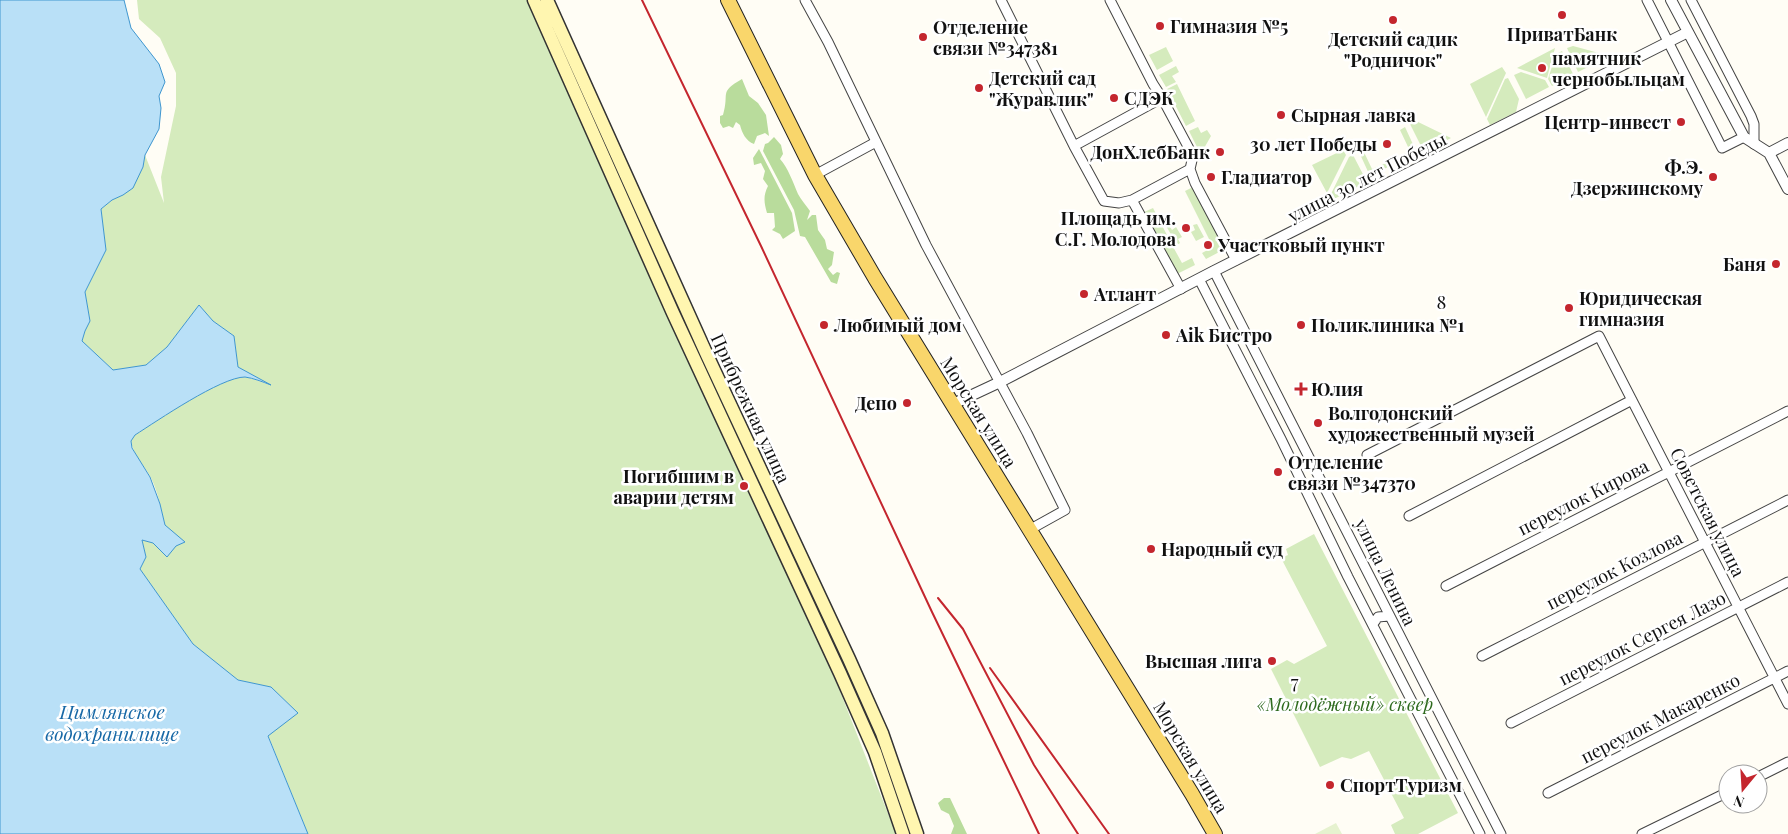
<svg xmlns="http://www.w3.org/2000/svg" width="1788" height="834" viewBox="0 0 1788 834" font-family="'Playfair Display',serif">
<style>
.green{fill:#d5ebbd}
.forest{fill:#b9dc9c}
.pitch{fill:#e6f2cf}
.water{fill:#b9e0f7;stroke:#3f96cf}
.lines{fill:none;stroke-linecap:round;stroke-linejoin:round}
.minor-casing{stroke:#444;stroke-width:11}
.tertiary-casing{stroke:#444;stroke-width:12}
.secondary-casing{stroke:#333;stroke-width:15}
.primary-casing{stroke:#222;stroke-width:16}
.minor{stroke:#fff;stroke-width:9}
.tertiary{stroke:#fff;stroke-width:10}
.secondary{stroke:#fff6b0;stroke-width:12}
.primary{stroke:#f9d66b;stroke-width:14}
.rail{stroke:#c4262e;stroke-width:2}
.poi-dot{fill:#c4262e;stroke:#fff;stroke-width:2}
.labels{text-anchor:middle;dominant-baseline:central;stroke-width:5;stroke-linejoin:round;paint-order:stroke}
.poi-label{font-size:18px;font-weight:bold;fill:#111;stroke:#fff;text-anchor:start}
.street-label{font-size:18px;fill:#111;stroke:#fff}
.park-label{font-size:18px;font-style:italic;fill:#2f6b1f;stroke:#fff}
.neighbourhood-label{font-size:19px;letter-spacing:1px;fill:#111;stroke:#fff}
.water-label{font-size:19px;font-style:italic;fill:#1768a6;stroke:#fff}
</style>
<rect width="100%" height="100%" fill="#fffdf5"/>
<path class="green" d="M137,0H527L838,686L896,834H308L268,735L298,713L271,687L238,680L193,644L140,569L146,557L142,540L153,543L165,525C161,509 158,491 150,476C143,464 133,454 131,441L135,435C157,421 222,376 245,377C252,378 261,382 268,384L238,367L234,336L213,321L199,305L167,347L146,365L113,370L82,341L85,331L90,320L85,292L106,250L101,209L112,200L123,195L143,167L145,155L164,203L161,177L176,106V73L160,38L139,19Z
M1573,46L1610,56L1578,72L1567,48Z
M1166,47L1173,61L1157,70L1149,55Z
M1555,48L1547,78L1517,68Z
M1562,51L1573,74L1552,86L1548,79L1556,54Z
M1176,66L1179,72L1172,76L1176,82L1166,87L1159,75Z
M1502,67L1506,73L1486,117L1470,84Z
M1521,72L1545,80L1549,87L1526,99L1514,75Z
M1508,78L1519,99L1516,112L1490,125L1487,119L1505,79Z
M1177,84L1195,121L1186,126L1167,89Z
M1414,120L1451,138L1424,152L1409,122Z
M1198,127L1201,133L1207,130L1211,136L1203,150L1197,147L1189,131Z
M1405,127L1417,153L1400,161L1398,157L1410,151L1400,130Z
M1343,150L1346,155L1327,193L1312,165Z
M1363,150L1372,169L1386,163L1388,167L1370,176L1359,152Z
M1353,155L1367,182L1332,200L1330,196L1349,157Z
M1193,187L1225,249L1206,259L1202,253L1213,247L1185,191Z
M1153,208L1169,239L1159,245L1142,213Z
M1169,213L1172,219L1167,222L1172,230L1176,227L1182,237L1178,239L1180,243L1177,245L1161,217Z
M1197,224L1204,237L1196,241L1191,232L1195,230L1193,225Z
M1171,243L1182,263L1192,258L1195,265L1175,275L1160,248Z
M1314,534L1458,813L1418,834H1395L1391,825L1404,818L1369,751L1351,759L1342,757L1320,767L1271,669L1287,660L1294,664L1327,646L1281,558L1288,555L1286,549Z"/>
<path class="forest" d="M742,79L749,96L758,103L766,115L769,136L765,133L757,136L754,144C746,141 742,133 740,125L736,122L733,128L729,126L723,128L720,123V116L723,115C730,92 718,93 742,79Z
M774,137L781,145L783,154L780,159C788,168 793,182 798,194C801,200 806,205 810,211L807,220L812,215H816L818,230L825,240L827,249L834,252L832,265L828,269L833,275L837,272L840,273L837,284L831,282L805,237L800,236L794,210L763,151L765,144L768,143Z
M759,149L792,213L795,231L783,239L780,234L772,230L775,227L774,213H767C764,202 763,196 768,186L763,179L765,171L761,163L754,165L753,158Z
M944,798H950L967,834H951L954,826L949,814L941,810L938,803Z"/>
<path class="pitch" d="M1336,823L1342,834H1315Z"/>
<path class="water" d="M0,0H124L131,28L159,64L165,82L159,96L161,108L159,129L145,155L143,167L133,188L123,195L112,200L101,209L106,250L85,292L90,321L85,331L82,341L113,370L146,365L167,347L199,305L213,321L234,336L238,367L271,385C263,382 253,378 245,377C221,377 157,421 135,435L131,441L132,448L150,477L160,504L165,525L185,542L176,546L167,557L153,543L142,540L146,557L140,569L193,644L238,680L271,687L298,713L268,736L308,834H0Z"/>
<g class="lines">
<defs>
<path id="minor" d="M805,0L828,42L926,245L1027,433L1065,510L1029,530
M1001,0L1074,146L1104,201L1119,203L1132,200L1181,289
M1110,0L1153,84L1162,98L1193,156L1190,169L1195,183L1236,260
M1647,0L1722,148L1744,137
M1691,0L1751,116L1754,124V144
M1074,146L1162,98
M815,175L876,142
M1132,200L1190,169
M1214,271L1501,834
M1199,279L1281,439L1348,577L1480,834
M1367,455L1599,336L1788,704
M1409,516L1632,400
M1446,586L1788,411
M1373,624L1378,617L1389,616
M1482,656L1788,500
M1511,723L1788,582
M1758,777L1788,762
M1548,793L1788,671
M1642,834L1728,792"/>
<path id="tertiary" d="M1671,0L1744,137L1769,153L1788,189
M1769,153L1788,143
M953,404L1000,382L1214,271L1688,32"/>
<path id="secondary" d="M534,0L673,313L840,673L875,752L903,834
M547,0L707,355L849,659L882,733L917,834"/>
<path id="primary" d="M728,0L815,175L875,278L1192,794L1215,834"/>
</defs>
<use href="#minor" class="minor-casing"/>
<use href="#tertiary" class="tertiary-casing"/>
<use href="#secondary" class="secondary-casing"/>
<use href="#primary" class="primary-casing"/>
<use href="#minor" class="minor"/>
<use href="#tertiary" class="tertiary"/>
<use href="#secondary" class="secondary"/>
<use href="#primary" class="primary"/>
<path class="rail" d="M642,0L761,246L932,612L1039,834
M938,598L963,629L1034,765L1078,834
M990,668L1109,834"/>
</g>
<g class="poi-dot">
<circle cx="1562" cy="15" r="5"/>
<circle cx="1393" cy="20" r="5"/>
<circle cx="1160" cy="26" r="5"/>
<circle cx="923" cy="37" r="5"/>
<circle cx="1542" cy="68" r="5"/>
<circle cx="979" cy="88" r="5"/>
<circle cx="1114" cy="98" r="5"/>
<circle cx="1281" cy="115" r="5"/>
<circle cx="1681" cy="122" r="5"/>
<circle cx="1387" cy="144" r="5"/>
<circle cx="1220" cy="152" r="5"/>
<circle cx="1211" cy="177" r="5"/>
<circle cx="1713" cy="177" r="5"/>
<circle cx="1186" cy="228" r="5"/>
<circle cx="1208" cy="245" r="5"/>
<circle cx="1776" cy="264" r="5"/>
<circle cx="1084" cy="294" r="5"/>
<circle cx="1569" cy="308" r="5"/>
<circle cx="824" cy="325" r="5"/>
<circle cx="1301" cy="325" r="5"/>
<circle cx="1166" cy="335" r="5"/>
<path d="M1298.5 381.5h5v5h5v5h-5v5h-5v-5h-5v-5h5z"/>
<circle cx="907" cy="403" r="5"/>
<circle cx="1318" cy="423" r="5"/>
<circle cx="1278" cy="472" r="5"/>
<circle cx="744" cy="486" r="5"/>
<circle cx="1151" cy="549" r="5"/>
<circle cx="1272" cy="661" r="5"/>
<circle cx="1330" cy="785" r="5"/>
</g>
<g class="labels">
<g class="poi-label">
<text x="1170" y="26">Гимназия №5</text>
<text x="933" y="27">Отделение<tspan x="933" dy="21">связи №347381</tspan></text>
<text x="1562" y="34" text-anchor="middle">ПриватБанк</text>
<text x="1393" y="39" text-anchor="middle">Детский садик<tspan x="1393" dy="21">"Родничок"</tspan></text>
<text x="1552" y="58">памятник<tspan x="1552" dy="21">чернобыльцам</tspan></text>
<text x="989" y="78">Детский сад<tspan x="989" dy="21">"Журавлик"</tspan></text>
<text x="1124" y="98">СДЭК</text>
<text x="1291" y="115">Сырная лавка</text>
<text x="1671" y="122" text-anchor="end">Центр-инвест</text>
<text x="1377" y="144" text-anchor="end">30 лет Победы</text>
<text x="1210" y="152" text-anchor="end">ДонХлебБанк</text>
<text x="1703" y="167" text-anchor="end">Ф.Э.<tspan x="1703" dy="21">Дзержинскому</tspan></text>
<text x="1221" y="177">Гладиатор</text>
<text x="1176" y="218" text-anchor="end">Площадь им.<tspan x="1176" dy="21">С.Г. Молодова</tspan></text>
<text x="1218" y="245">Участковый пункт</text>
<text x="1766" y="264" text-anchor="end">Баня</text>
<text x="1094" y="294">Атлант</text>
<text x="1579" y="298">Юридическая<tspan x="1579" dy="21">гимназия</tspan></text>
<text x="834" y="325">Любимый дом</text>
<text x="1311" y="325">Поликлиника №1</text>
<text x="1176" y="335">Aik Бистро</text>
<text x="1311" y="389">Юлия</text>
<text x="897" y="403" text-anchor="end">Депо</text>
<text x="1328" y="413">Волгодонский<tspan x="1328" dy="21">художественный музей</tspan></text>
<text x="1288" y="462">Отделение<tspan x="1288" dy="21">связи №347370</tspan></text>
<text x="734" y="476" text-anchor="end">Погибшим в<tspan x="734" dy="21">аварии детям</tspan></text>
<text x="1161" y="549">Народный суд</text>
<text x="1262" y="661" text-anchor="end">Высшая лига</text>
<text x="1340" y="785">СпортТуризм</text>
</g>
<g class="street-label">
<text transform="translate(1367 177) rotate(-27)">улица 30 лет Победы</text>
<text transform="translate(751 408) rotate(65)">Прибрежная улица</text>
<text transform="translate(979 412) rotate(58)">Морская улица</text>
<text transform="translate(1583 497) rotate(-27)">переулок Кирова</text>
<text transform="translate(1708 512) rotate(63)">Советская улица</text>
<text transform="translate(1614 570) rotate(-27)">переулок Козлова</text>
<text transform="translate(1386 572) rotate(64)">улица Ленина</text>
<text transform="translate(1642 638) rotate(-27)">переулок Сергея Лазо</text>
<text transform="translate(1660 718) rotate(-27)">переулок Макаренко</text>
<text transform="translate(1191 757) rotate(59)">Морская улица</text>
</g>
<g class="park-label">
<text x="1345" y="704">«Молодёжный» сквер</text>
</g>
<g class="neighbourhood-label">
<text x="1442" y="301">8</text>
<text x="1295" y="681">7</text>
</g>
<g class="water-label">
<text x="112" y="711">Цимлянское<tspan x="112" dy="22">водохранилище</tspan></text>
</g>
</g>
<g transform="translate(1743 789) rotate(198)"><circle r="24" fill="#ffffff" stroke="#a0a0a0"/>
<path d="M0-4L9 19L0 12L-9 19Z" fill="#c4262e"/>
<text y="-8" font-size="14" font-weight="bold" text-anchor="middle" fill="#111111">N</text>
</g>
</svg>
